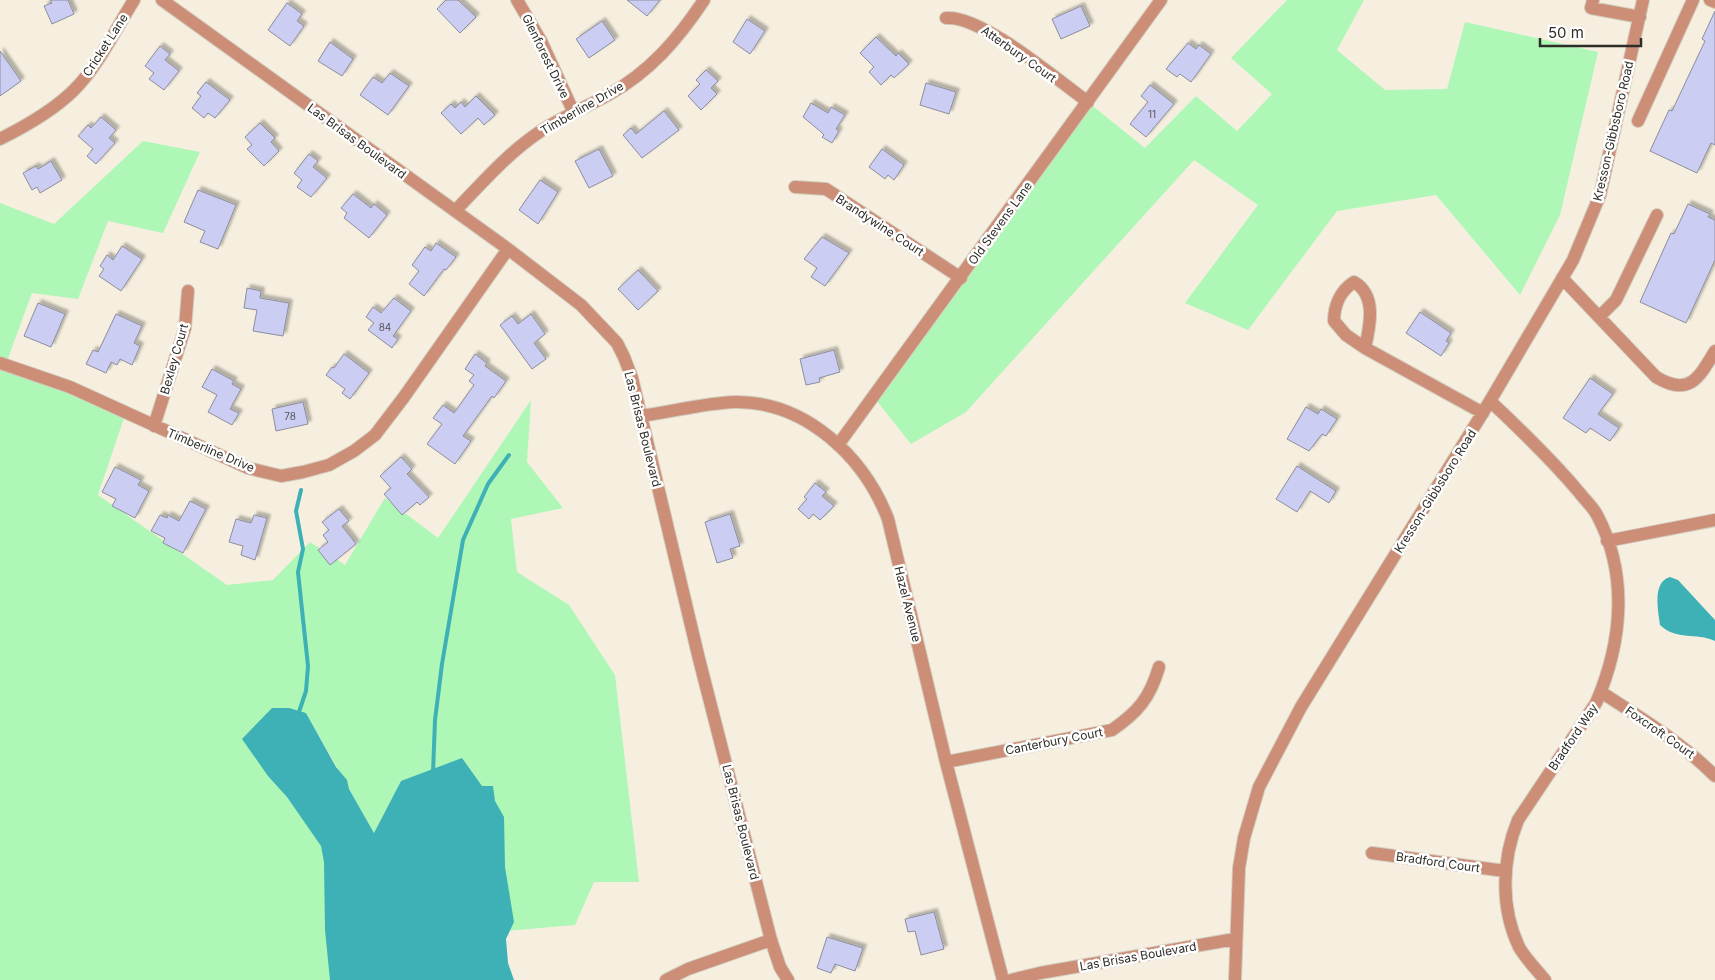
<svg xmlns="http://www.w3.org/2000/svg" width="1715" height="980" viewBox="0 0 1715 980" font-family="Inter,sans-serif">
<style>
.green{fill:#aef7b7}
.water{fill:#3eb1b6}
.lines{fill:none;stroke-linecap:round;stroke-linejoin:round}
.stream{stroke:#3eb1b6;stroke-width:4}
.building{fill:#cccdf2;stroke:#8c8d9c;filter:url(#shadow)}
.minor-casing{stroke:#d2ccbe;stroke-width:14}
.minor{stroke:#cc8e76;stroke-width:12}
.labels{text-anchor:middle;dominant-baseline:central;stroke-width:5;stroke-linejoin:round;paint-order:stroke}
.number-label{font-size:10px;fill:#56555a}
.street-label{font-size:12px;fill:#2f2d27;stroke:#fff}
</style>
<defs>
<filter id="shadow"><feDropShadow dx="3.5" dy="-3.5" stdDeviation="1" flood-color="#0004"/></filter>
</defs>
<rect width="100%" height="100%" fill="#f6efdf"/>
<path class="green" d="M1287,0H1364L1337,50L1385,90L1447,89L1465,22L1598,52L1560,215L1520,295L1436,195L1337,211L1248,330L1185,303L1258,205L1194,160L966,412L911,444L876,400L1089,103L1145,148L1196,96L1237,131L1272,94L1231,58Z
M143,141L200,152L163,233L108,221L78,299L32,293L7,361L126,412L98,495L227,585L273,580L310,542L345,565L385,498L438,538L531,400L527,462L563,508L511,519L517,572L569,605L615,675L639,882H594L575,925L505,931L401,781L374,833L306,713L327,855L341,980H0V203L54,224Z"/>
<path class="water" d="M1670,577L1678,580L1715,620V641C1696,632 1677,641 1660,625C1658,610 1652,582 1670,577Z
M272,708H289L306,713L336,767L347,780L349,789L374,833L401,781L462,758L482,786H493L495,801L504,817L505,867L514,922L506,939L508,963L514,980H330L325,930L324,862L321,846L287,797L268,776L242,739Z"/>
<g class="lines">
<path class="stream" d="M298,715L306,691L308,666L298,572L303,549L296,511L301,490
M433,773L435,720L442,664L463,540L488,484L509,455"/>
</g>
<path class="building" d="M50,0H68L74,14L52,24L44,6L52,3Z
M446,0H458L476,17L460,33L437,9Z
M627,0H660L647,16Z
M287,3L302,14L297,21L304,26L290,46L268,30Z
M1081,6L1090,26L1061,39L1052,19Z
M1715,11V145L1711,143L1697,173L1650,151L1669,110L1672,111L1705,41L1702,39Z
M747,19L765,31L750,54L733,42Z
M602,21L615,40L589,58L576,39Z
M876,37L896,56L898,53L909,64L894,78L891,75L881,85L869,72L874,67L860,53Z
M330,42L353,59L342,76L318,61Z
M1188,43L1196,49L1199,45L1211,54L1191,82L1180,74L1177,77L1166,69Z
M160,46L170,54L165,60L179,71L164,90L149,79L154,73L145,66Z
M0,51L21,81L0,96Z
M706,70L718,81L711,88L717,94L701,110L688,96L700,84L696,80Z
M390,73L409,86L388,115L360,95L373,77L382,83Z
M206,82L230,100L215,118L208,113L204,118L192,108L201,96L197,93Z
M926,83L956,92L949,114L920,105Z
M1150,85L1174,104L1146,137L1130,124L1148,102L1141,96Z
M476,96L495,115L484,125L478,118L461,134L441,113L451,104L455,108L461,102L465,107Z
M811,103L828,113L831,107L845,115L836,129L839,131L832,143L822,137L824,135L820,131L803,117Z
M664,111L679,130L642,158L623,135L631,128L636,134Z
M101,117L116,130L109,138L115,143L96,164L87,156L93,149L78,136L88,125L91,128Z
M260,123L275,138L271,142L279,151L264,166L247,149L252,145L245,137Z
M599,149L613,176L589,188L575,161Z
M882,149L904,165L894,180L888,175L885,179L869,167Z
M309,154L318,161L313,167L327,178L311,197L297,187L302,180L294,173Z
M51,161L62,180L40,193L37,187L32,190L23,173L36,166L38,169Z
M540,180L558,192L538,224L519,210Z
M198,190L236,205L218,249L200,242L205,231L184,222Z
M353,194L371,208L374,204L387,215L369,238L344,218L347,213L341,208Z
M1688,204L1710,214L1708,217L1715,220V260L1686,323L1640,302L1671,233L1674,234Z
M822,237L849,253L825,286L811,277L817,268L804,259Z
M436,243L456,257L446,270L444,269L424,296L409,284L419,271L412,265L425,247L431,251Z
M122,246L142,259L121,291L99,276L104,269L100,266L107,255L113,260Z
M638,270L658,291L638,310L618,289Z
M247,288L261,291L260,298L289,303L283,336L253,331L257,310L244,308Z
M394,298L411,311L393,336L398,339L392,348L368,330L374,323L366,317L373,307L381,313Z
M38,303L65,314L51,347L24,336Z
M1420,312L1451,333L1446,341L1449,343L1441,356L1406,333Z
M116,314L142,326L134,343L140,346L132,365L120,359L117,365L111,362L106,373L86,364L93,350L98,352Z
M531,314L545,334L534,343L546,359L532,369L500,325L512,316L518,324Z
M834,350L840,372L819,378L820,382L806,385L800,359Z
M344,354L369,373L350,399L342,393L345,389L326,375L332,367L334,368Z
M475,354L487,363L485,366L506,381L494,398L492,396L463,436L471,441L455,464L427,444L442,424L433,418L443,405L454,413L474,385L469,381L474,375L465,369Z
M212,369L234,381L232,384L241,389L230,409L239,413L232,425L208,412L217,395L202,387Z
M1590,378L1613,394L1598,414L1619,428L1610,441L1590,428L1586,433L1563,418Z
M303,402L308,424L276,431L272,409Z
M1306,407L1318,414L1321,409L1337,419L1326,436L1322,434L1309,451L1287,439Z
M401,457L412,469L407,474L429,497L420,505L417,502L402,515L384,494L391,488L380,476Z
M1297,466L1336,491L1329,503L1310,491L1297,512L1276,499Z
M115,467L141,480L138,485L149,491L135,518L112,506L116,499L102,492Z
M815,483L826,492L822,496L834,506L820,520L813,514L809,519L798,509L807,499L804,497Z
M190,501L206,509L183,553L163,543L165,538L151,531L160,515L167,518L168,515L179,521Z
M339,509L349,521L342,526L356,544L330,565L318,550L328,542L323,535L329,530L322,522Z
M730,514L740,546L730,549L733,558L717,563L705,522Z
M254,515L267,518L255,560L241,555L243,546L229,542L236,519L251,523Z
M934,912L944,949L921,955L915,931L908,932L905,919Z
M827,937L863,948L855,971L835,964L831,973L817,968Z"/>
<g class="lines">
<defs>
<path id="minor" d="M162,0L508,249L581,305L617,343L624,357L632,378L699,659L771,940L780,967L788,980
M517,0L541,41L574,113
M1593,0L1591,8L1640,17
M1710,0L1715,2
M946,18C982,15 1057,80 1088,102
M1638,121L1693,0
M0,139C26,126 53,111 74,90C99,65 115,30 134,0
M795,187L826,189L961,278
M455,211C481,184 507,154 538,133C559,118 585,108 608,95C650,72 678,39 704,0
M1562,278L1656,377C1689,397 1699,378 1715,351
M1599,317L1616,300L1657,215
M1365,348C1370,326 1377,295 1354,282C1340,291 1334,306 1334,321L1346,335L1365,348L1483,413
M0,363L70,387L248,468L281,476L303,472L329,465L354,451L375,435L404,397L508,249
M1490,401C1521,430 1551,459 1578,491C1584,499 1593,507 1597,515C1629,575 1622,643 1596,703L1518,820C1502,859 1500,907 1519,947C1525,958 1537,970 1545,980
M641,416C672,412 704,403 735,402C806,401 864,457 888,519L946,762L1003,980
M154,426L185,328L188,291
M838,445L1161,0
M1607,541L1715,520
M1601,692C1641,718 1681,742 1715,776
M946,762L1112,730C1138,712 1150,698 1159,667
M1372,853L1505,871
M666,980L688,969L771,940
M1011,980L1040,973L1235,939
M1235,980L1239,868L1244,838L1259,787L1301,707L1490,401L1573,260L1600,195L1643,0"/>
</defs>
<use href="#minor" class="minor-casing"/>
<use href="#minor" class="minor"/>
</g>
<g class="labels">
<g class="number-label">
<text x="1152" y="114">11</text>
<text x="385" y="327">84</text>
<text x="290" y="416">78</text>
</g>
<g class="street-label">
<text transform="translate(105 45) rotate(-57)">Cricket Lane</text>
<text transform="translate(1019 54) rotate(35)">Atterbury Court</text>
<text transform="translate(546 56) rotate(64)">Glenforest Drive</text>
<text transform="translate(582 108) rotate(-30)">Timberline Drive</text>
<text transform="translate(1613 131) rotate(-77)">Kresson-Gibbsboro Road</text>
<text transform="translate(357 141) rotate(36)">Las Brisas Boulevard</text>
<text transform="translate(1000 223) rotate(-54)">Old Stevens Lane</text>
<text transform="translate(880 225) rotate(33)">Brandywine Court</text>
<text transform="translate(174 359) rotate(-74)">Bexley Court</text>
<text transform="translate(643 429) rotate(76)">Las Brisas Boulevard</text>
<text transform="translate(211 450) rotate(23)">Timberline Drive</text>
<text transform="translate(1435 491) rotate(-58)">Kresson-Gibbsboro Road</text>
<text transform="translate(908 604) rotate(76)">Hazel Avenue</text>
<text transform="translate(1660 732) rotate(35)">Foxcroft Court</text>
<text transform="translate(1573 737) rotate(-56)">Bradford Way</text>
<text transform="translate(1054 741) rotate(-11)">Canterbury Court</text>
<text transform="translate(741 822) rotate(76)">Las Brisas Boulevard</text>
<text transform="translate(1438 862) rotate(8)">Bradford Court</text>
<text transform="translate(1138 956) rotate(-10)">Las Brisas Boulevard</text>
</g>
</g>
<path d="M1540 38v8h101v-8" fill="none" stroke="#2f2d27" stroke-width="2.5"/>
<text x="1548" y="38" font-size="15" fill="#2f2d27" stroke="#ffffff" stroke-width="4" paint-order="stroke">50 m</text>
</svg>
